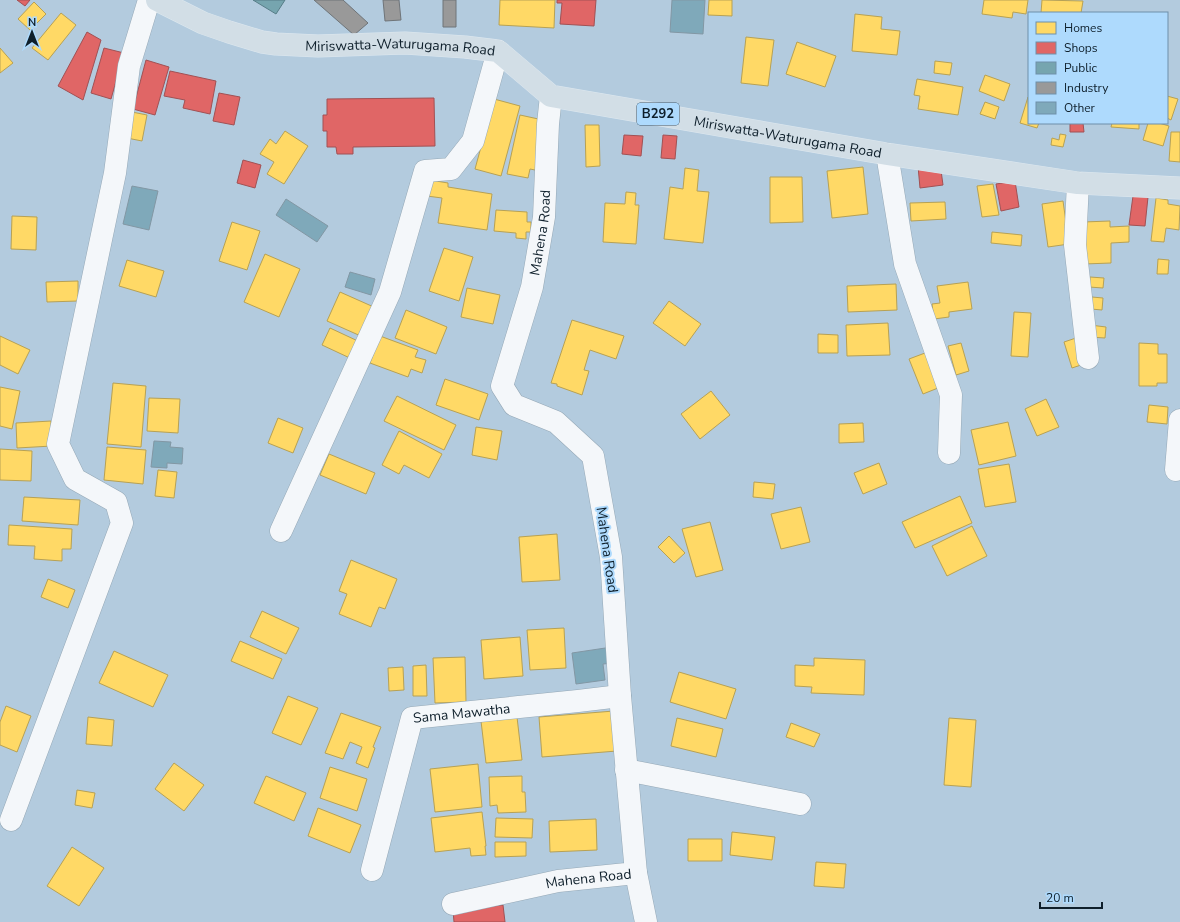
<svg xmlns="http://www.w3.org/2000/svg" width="1180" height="922" viewBox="0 0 1180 922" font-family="'Nunito Sans',sans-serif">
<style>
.homes{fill:#ffd966;stroke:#b7a154}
.shops{fill:#e06666;stroke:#a15154}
.public{fill:#76a5af;stroke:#577d87}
.industry{fill:#999;stroke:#6f7478}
.building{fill:#7fa9ba;stroke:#8297a4}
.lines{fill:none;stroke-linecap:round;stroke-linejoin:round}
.minor-casing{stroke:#95a8b6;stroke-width:23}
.major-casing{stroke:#dde8f0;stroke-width:23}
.minor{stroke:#f4f7fa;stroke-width:22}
.major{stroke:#d2dee6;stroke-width:22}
.labels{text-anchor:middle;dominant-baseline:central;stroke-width:4;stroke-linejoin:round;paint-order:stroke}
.shield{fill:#aedafd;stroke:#3e576a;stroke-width:1}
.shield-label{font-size:13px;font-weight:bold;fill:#0e1f2b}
.street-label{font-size:14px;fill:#0e1f2b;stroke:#aedafd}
</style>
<rect width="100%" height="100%" fill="#b3cbde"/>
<path class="homes" d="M500,0H555L554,28L499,25Z
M709,0H732V16L708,15Z
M984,0H1028L1026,14L1013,12L1012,18L982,14Z
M1042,0L1083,1L1081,13H1041Z
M34,2L46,14L30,30L18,19Z
M61,13L76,25L48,60L32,48Z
M855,14L882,17L881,29L900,31L897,55L852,51Z
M746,37L774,40L768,86L741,83Z
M797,42L836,56L825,87L786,74Z
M0,48L13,63L0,73Z
M935,61L952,63L950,75L934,73Z
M985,75L1010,84L1004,101L979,91Z
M917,79L963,87L958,115L918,109L920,96L914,95Z
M1167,96L1178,99L1171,120L1167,118Z
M1028,97L1029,123H1039L1037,128L1020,123Z
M494,99L520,106L501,176L475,169Z
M985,102L999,107L995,119L980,114Z
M132,112L147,115L142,141L127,138Z
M520,115L543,120L540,171L530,169L528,178L507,174Z
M1112,123H1139V129L1111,127Z
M1148,123H1159L1169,126L1163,146L1143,140Z
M585,125H599L600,166L586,167Z
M285,131L308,146L284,184L267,174L274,162L260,154L270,139L276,144Z
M1171,132H1180V162L1169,161Z
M1060,134L1066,135L1063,147L1051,145L1052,138L1059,140Z
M863,167L868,214L832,218L827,171Z
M685,168L699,170L697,191L709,192L703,243L664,239L670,187L683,189Z
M770,177H802L803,222L770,223Z
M430,180L448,183V187L492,194L487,230L438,223L442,198L427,196Z
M993,184L999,215L982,217L977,186Z
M626,192L636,193L635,205H639L636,244L603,242L605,203L625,204Z
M1156,198L1168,200V204L1180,206L1179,230L1166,228L1164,242L1151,241Z
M1063,201L1069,244L1048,247L1042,204Z
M945,202L946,219L911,221L910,203Z
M496,210L527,212V222H531V232H526V239L516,238V233L494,231Z
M12,216L37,217L36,250L11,249Z
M1110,221V227L1129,226V242L1111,243V263L1084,264L1083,222Z
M232,222L260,231L247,270L219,261Z
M992,232L1022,235L1021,246L991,243Z
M444,248L473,257L459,301L429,291Z
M265,254L300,269L279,317L244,302Z
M1158,259L1169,260L1168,274H1157Z
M127,260L164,271L156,297L119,286Z
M1090,277L1104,278L1103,288L1089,287Z
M78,281V301L47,302L46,282Z
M968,282L972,309L949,312V317L934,319L932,304L940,303L937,286Z
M896,284L897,310L848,312L847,286Z
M467,288L500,295L493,324L461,317Z
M340,292L376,308L363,337L327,321Z
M1092,297L1103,298L1102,310L1091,309Z
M669,301L701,324L685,346L653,323Z
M406,310L447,327L436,354L395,338Z
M1014,312L1031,313L1028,357L1011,356Z
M572,320L624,336L616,359L590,350L584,370L589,371L582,395L557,386V384L551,383Z
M888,323L890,355L847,356L846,325Z
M1090,325L1106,327L1105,338L1089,337Z
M330,328L360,342L352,359L322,345Z
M818,334L838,335V353H818Z
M0,336L30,350L18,374L0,365Z
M380,336L418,350L415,357L426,360L422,373L411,369L408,377L370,363Z
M1076,338L1084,364L1072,368L1064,342Z
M961,343L969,371L956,375L948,346Z
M1139,343L1158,344V354H1167V383H1157V386H1139Z
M925,353L938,388L923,394L909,359Z
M445,379L488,394L479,420L436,405Z
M113,383L146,386L141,447L107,444Z
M0,387L20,391L12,429L0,426Z
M711,391L730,415L700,439L681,414Z
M397,396L456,425L444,450L384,421Z
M149,398L180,399L178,433L147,431Z
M1046,399L1059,427L1037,436L1025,409Z
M1149,405L1168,407L1167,424L1147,422Z
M278,418L303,428L293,453L268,443Z
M51,421L52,446L17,448L16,423Z
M1008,422L1016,456L979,465L971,430Z
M863,423L864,442L839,443V424Z
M476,427L502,431L497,460L472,455Z
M399,431L442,454L429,478L404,465L399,474L382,465Z
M107,447L146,450L143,484L104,480Z
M0,449L32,451L31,481L0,480Z
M329,454L375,473L366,494L320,475Z
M879,463L887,484L863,494L854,473Z
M1009,464L1016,502L985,507L978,469Z
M158,470L177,472L174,498L155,496Z
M754,482L775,484L773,499L753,497Z
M960,496L972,523L915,548L902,522Z
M24,497L80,500L78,525L22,521Z
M801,507L810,542L781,549L771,514Z
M710,522L723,570L696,577L682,529Z
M9,525L72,529L71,549H62V561L34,559L35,546L8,545Z
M972,526L987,556L947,576L932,546Z
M557,534L560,580L522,582L519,537Z
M669,536L685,553L674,563L658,547Z
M351,560L397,579L385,609L379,607L371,627L339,614L347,594L339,591Z
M48,579L75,590L68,608L41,597Z
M262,611L299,628L286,654L250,637Z
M564,628L566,668L530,670L527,630Z
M520,637L523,676L484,679L481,640Z
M240,641L282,659L273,679L231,661Z
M114,651L168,675L153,707L99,683Z
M465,657L466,702L435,703L433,658Z
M814,658L865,660L864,695L811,693L812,687L795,686V665L814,666Z
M426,665L427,696H413V666Z
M403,667L404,690L389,691L388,668Z
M679,672L736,689L726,719L670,702Z
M288,696L318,708L301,745L272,733Z
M6,706L31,716L17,752L0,745V722Z
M614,711L617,751L542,757L539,717Z
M341,713L381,727L373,747L375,748L368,768L356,763L362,747L350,742L343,759L325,753Z
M88,717L114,720L112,746L86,744Z
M517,717L522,760L486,763L481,721Z
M677,718L723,729L716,757L671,746Z
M949,718L976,720L971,787L944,785Z
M791,723L820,734L814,747L786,737Z
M174,763L204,785L184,811L155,789Z
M478,764L482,807L435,812L430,769Z
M330,767L367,779L357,811L320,798Z
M266,776L306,793L294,821L254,803Z
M522,776V792H525L526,812L498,813L497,805L490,806L489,777Z
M77,790L95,793L92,808L75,805Z
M318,808L361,825L350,853L308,836Z
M482,812L486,846H485L486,855L471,856L470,848L435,852L431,818Z
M496,818L533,819L532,838L495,837Z
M596,819L597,850L550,852L549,821Z
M732,832L775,837L772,860L730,855Z
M688,839H722V861H688Z
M495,842H526V856L495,857Z
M72,847L104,868L79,906L47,886Z
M816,862L846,864L844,888L814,886Z"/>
<path class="shops" d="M17,0H30L25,6Z
M557,0H596L594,26L560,24L562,3H557Z
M87,32L101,40L83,100L58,86Z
M104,48L124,53L111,99L91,93Z
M146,60L169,67L155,115L133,109Z
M170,71L216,81L210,114L183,108L185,100L164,96Z
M219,93L240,97L234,125L213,121Z
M434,98L435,146L353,147V154H337L336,147H327V131H323V115H327V99Z
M1070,123H1083L1084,132H1070Z
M624,135L643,136L641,156L622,154Z
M663,135L677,136L675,159L661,158Z
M243,160L261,165L255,188L237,183Z
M940,163L943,185L920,188L918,166Z
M1015,181L1019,207L1001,211L996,184Z
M1133,196L1148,197L1145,226L1129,225Z
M503,905L505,922H454L453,910Z"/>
<path class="public" d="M253,0H285L276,14Z"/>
<path class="industry" d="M314,0H343L368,23L354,35Z
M383,0H399L401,20L385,21Z
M443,0H456V27H443Z"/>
<path class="building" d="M672,0H705L703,34L670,32Z
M132,186L158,191L149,230L123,224Z
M286,199L328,226L317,242L276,215Z
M350,272L375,279L371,295L345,287Z
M154,441L171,442L170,447L183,448L182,464L167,463V468L151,467Z
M612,647L614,663L603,664L605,680L576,684L572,653Z"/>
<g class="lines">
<defs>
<g id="minor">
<path d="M887,154L905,264L951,395L949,453"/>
<path d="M1078,183L1075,245L1088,358"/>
<path d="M1176,470L1180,420"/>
<path d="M281,531L390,292L425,171L451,169L473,141L498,51"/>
<path d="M626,770L800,804"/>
<path d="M11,820L122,523L116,502L75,479L58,444L115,173L129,66L149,0"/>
<path id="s1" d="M372,870L412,718L578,701L620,696"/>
<path d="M636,873L646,922"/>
<path id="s2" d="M453,904L558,881L636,873L620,696L611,557L593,456L556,422L514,405L502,386L532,287L544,217L548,124L551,96"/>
</g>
<g id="major">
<path id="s3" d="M157,0L203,23L229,32L262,42L276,44L318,46L405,43L465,47L498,51L551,96L887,154L1078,183L1180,188"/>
</g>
</defs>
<use href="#minor" class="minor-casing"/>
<use href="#major" class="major-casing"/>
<use href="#minor" class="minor"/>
<use href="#major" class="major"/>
</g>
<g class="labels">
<rect class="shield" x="637" y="103" width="42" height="22" rx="3"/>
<g class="shield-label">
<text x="658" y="114">B292</text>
</g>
<g class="street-label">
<text stroke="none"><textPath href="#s3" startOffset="252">Miriswatta-Waturugama Road</textPath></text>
<text stroke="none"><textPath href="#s3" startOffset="660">Miriswatta-Waturugama Road</textPath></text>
<text stroke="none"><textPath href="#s2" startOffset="882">Mahena Road</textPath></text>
<text transform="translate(607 550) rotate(82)">Mahena Road</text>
<text stroke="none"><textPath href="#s1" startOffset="207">Sama Mawatha</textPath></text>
<text stroke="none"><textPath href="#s2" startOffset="138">Mahena Road</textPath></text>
</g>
</g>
<rect x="1028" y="12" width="140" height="112" fill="#aedafd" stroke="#6e8fa9"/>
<rect x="1036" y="22" width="20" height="12" fill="#ffd966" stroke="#6e8fa9"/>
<text x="1064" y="32" font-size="12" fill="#0e1f2b">Homes</text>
<rect x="1036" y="42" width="20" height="12" fill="#e06666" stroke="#6e8fa9"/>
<text x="1064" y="52" font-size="12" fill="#0e1f2b">Shops</text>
<rect x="1036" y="62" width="20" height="12" fill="#76a5af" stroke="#6e8fa9"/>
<text x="1064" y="72" font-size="12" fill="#0e1f2b">Public</text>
<rect x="1036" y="82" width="20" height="12" fill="#999999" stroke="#6e8fa9"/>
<text x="1064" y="92" font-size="12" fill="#0e1f2b">Industry</text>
<rect x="1036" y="102" width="20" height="12" fill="#7fa9ba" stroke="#6e8fa9"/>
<text x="1064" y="112" font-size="12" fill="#0e1f2b">Other</text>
<g transform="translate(32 32)" stroke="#aedafd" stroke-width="3" paint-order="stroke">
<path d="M0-3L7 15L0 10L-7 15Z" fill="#0e1f2b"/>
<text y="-6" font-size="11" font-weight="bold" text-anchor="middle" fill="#0e1f2b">N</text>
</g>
<path d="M1040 902v6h62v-6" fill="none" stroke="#0e1f2b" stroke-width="2"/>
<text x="1046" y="902" font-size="12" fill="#0e1f2b" stroke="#aedafd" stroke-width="3" paint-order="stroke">20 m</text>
</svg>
